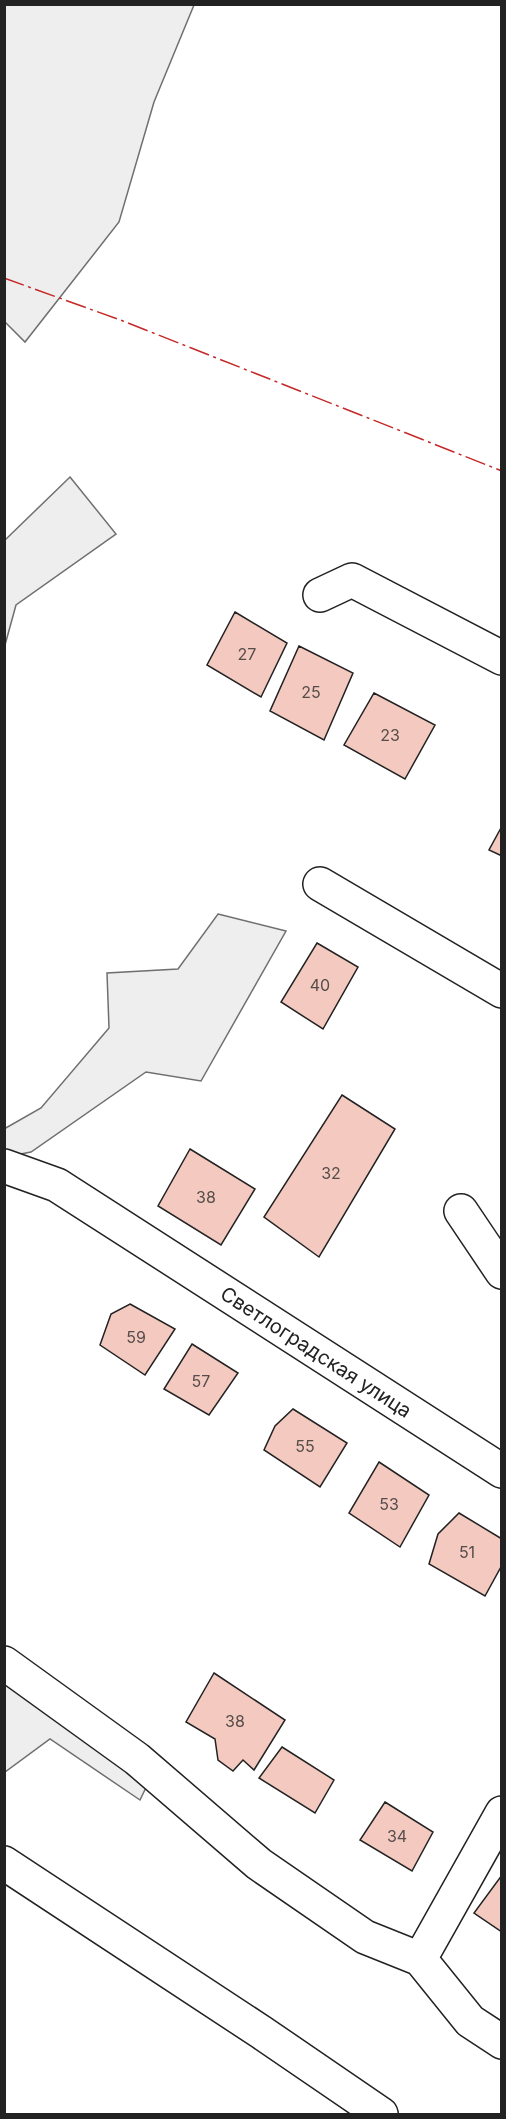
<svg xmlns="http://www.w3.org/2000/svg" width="506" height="2119" viewBox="0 0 506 2119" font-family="Inter,sans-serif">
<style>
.green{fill:#eee;stroke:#6f6f6f;stroke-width:1.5}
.building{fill:#f3c9c0;stroke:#222;stroke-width:1.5}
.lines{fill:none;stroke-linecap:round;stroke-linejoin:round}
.minor-casing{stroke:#222;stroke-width:36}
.minor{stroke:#fff;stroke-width:33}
.power{stroke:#c62828;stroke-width:1.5;stroke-dasharray:21 4.5 3 4.5;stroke-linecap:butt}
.labels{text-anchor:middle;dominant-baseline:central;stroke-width:4.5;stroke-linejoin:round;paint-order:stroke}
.number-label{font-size:16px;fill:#564c4a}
.street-label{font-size:20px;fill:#222;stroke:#fff}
</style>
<rect width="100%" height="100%" fill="#fff"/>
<path class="green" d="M4,5H194L154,102L119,222L25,342L5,322Z
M70,477L116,534L16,605L5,645V540Z
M218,914L286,931L201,1081L146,1072L31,1152L5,1157L4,1129L41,1108L109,1028L107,973L178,969Z
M4,1672L154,1771L140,1800L50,1739L5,1772Z"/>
<path class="building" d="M235,612L287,643L261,697L207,665Z
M299,646L353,673L324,740L270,711Z
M374,693L435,725L405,779L344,745Z
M502,826V856L489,850Z
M317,943L358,967L323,1029L281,1002Z
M342,1095L395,1129L319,1257L264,1217Z
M190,1149L255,1189L221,1245L158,1206Z
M130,1304L175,1329L145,1375L100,1345L111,1314Z
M192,1344L238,1373L209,1415L164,1389Z
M293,1409L347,1443L320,1487L264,1450L275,1426Z
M379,1462L429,1495L400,1547L349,1513Z
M459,1513L502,1539V1565L485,1596L429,1564L438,1534Z
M214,1673L285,1720L254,1770L243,1760L233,1771L218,1760L215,1739L186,1722Z
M282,1747L334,1780L315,1813L259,1778Z
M385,1802L433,1832L412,1871L360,1840Z
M502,1875V1932L474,1913Z"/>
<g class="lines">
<defs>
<path id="minor" d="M320,595L352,580L502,658
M320,884L502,991
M4,1166L57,1185L502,1471
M461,1211L502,1272
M4,1663L137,1759L259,1864L365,1937L420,1959L502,1813
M4,1863L261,2032L381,2114
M420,1959L470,2021L502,2042"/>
</defs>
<use href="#minor" class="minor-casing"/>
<use href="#minor" class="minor"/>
<path class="power" d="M4,278L123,321L502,471"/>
</g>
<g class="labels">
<g class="number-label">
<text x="247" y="654">27</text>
<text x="311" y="692">25</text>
<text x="390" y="735">23</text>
<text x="320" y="985">40</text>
<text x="331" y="1173">32</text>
<text x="206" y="1197">38</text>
<text x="136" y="1337">59</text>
<text x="201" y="1381">57</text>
<text x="305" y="1446">55</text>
<text x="389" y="1504">53</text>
<text x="467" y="1552">51</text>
<text x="235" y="1721">38</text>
<text x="397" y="1836">34</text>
</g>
<g class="street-label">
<text transform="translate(316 1352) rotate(33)">Светлоградская улица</text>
</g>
</g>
<rect width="506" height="2119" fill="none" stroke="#222222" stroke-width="12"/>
</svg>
